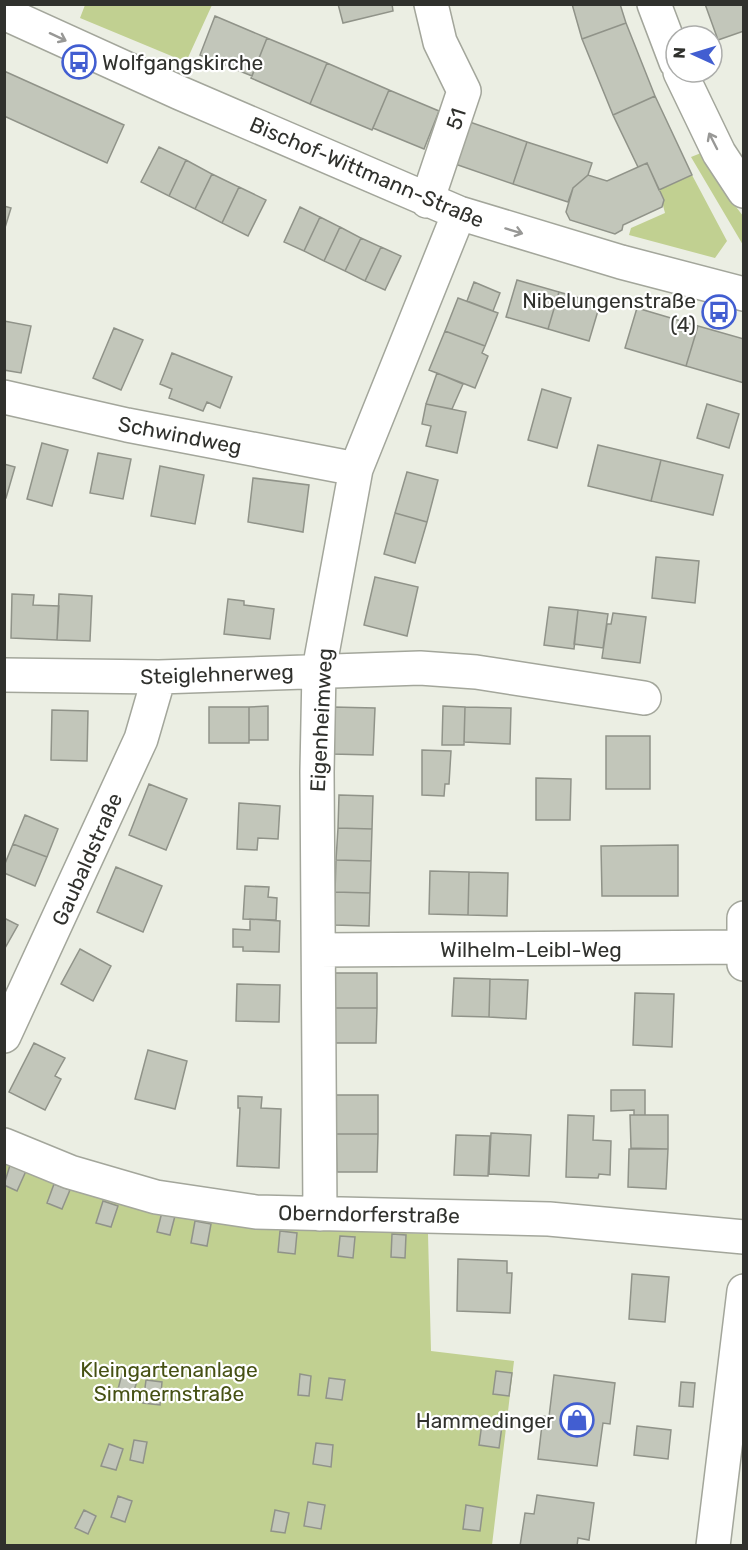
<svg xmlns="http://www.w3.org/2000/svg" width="748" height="1550" viewBox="0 0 748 1550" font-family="Rubik,sans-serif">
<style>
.green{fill:#c1d091}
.building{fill:#c2c6ba;stroke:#909389;stroke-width:1.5}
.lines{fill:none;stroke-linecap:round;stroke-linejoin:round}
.minor-casing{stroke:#a3a69b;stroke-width:36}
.minor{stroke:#fff;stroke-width:33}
.oneway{stroke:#989896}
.labels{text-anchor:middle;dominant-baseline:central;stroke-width:4.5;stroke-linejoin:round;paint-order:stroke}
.poi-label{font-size:21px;fill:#30312d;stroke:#fff;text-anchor:end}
.street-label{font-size:21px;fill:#30312d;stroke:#fff}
.park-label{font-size:21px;fill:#465114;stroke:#fff}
</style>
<rect width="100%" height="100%" fill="#ebeee3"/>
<path class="green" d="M85,5V4L212,5L186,62L80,18Z
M701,153L724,191L743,216V245L691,157Z
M692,175L727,241L715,258L629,235L631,228L665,213L659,190Z
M4,1160L162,1214L257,1227L428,1234L431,1351L514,1361L492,1545H5Z"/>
<path class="building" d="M338,4H392L393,11L343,23Z
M572,4H620L626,23L582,39Z
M705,4H744V31L718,40Z
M215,16L267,38L252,76L200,55Z
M626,23L655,96L613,115L582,39Z
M267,38L327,63L310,104L251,78Z
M327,63L389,90L372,130L310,104Z
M4,71L124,125L107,163L4,116Z
M389,90L439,111L424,149L373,128Z
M655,96L692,175L659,190L647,163L638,167L613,115Z
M464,120L527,142L513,184L455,164Z
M527,142L592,163L588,175L573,188L568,202L513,184Z
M159,147L186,160L169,196L141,182Z
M186,160L212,174L195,209L169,196Z
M647,163L664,200L662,207L623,225L622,230L615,234L570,220L566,212L573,188L588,175L607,181Z
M212,174L239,187L222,223L195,209Z
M239,187L266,200L248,236L222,223Z
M4,206L11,208L4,231Z
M300,207L320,217L304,251L284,242Z
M320,217L340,227L324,261L304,251Z
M340,227L361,238L345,271L324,261Z
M361,238L381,247L365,281L345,271Z
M381,247L401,256L385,290L365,281Z
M517,280L559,292L548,329L506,317Z
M474,282L500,293L493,311L467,301Z
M559,292L600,304L589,341L548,329Z
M458,298L498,313L485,346L445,331Z
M637,308L698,326L686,366L625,348Z
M4,321L31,326L21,373L4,370Z
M698,326L744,339V383L686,366Z
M114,328L143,340L121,390L93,378Z
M445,331L485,346L482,353L488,356L475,388L429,370Z
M172,353L232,377L220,408L207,402L203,411L169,398L172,389L160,384Z
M437,373L463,384L452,409L426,404Z
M542,389L571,398L557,448L528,440Z
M426,404L466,412L457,453L426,446L431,426L422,424Z
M707,404L739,414L729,448L697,438Z
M42,443L68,450L52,506L27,499Z
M598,445L661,460L651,501L588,486Z
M98,453L131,459L123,499L90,493Z
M661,460L723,475L713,515L651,501Z
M4,464L15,467L6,498H4Z
M160,466L204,475L195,524L151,516Z
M407,472L438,480L427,522L395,513Z
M253,478L309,485L303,532L248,522Z
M395,513L427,522L415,563L384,554Z
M656,557L699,561L695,603L652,598Z
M375,577L418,587L407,636L364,625Z
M12,594L34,595L33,605L59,606L57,640L11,638Z
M59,594L92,596L90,641L57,640Z
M228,599L244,601V605L274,609L270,639L224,634Z
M549,607L578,610L574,649L544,645Z
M578,610L608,614L603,648L574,644Z
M613,613L646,617L640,663L602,658L607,624H611Z
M268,706V740H249V707Z
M443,706L465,707L464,745H442Z
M209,707H249V743H209Z
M333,707L375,708L373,755L332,754Z
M465,707L511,708L510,744L464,742Z
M52,710L88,711L87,761L51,760Z
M606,736H650V789H606Z
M422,750L451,751L449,784H445L444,796L422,795Z
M536,778L571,779L570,820H536Z
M149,784L187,799L166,850L129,835Z
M339,795L373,796L372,829L338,828Z
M239,803L280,806L278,839L258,838L257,850L237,849Z
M25,815L58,829L47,857L13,844Z
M338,828L372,829L371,861L336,860Z
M13,844L47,857L35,886L4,873V866Z
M678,845V896H602L601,846Z
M336,860L371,861L370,893L335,892Z
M116,867L162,886L143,932L97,912Z
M430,871L469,872L468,915L429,914Z
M469,872L508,873L507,916L468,915Z
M245,886L269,887L268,897L277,898L276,920L243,919Z
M335,892L370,893L369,926L334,925Z
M4,918L18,925L5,948L4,947Z
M250,919L280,921L279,952L243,951V947H233V929L250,930Z
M80,949L111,966L93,1001L61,984Z
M335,973H377V1008H335Z
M454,978L490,979L489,1017L452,1016Z
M490,979L528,980L526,1019L489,1017Z
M237,984L280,985L279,1022L236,1021Z
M635,993L674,994L672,1047L633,1045Z
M335,1008H377L376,1043H335Z
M34,1043L65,1058L55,1076L61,1079L45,1110L9,1092Z
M148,1050L187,1061L175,1109L135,1099Z
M611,1090H645V1115H634V1110L611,1111Z
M336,1095H378V1134H336Z
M238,1096L262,1097L261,1108L281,1109L279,1168L237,1166L240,1108H238Z
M568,1115L594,1116L593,1140L611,1141L610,1175L599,1174L598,1178L566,1177Z
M630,1115H668V1149L631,1148Z
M491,1133L531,1135L529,1176L489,1174Z
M336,1134H378L377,1172H337Z
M456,1135L490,1136L488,1176L454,1175Z
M629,1149H668L666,1189L628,1187Z
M10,1165L26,1171L17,1191L4,1185Z
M54,1184L70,1190L62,1209L47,1203Z
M103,1201L118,1206L111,1227L96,1223Z
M162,1212L175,1216L170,1235L157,1232Z
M195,1221L211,1224L207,1246L191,1243Z
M280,1231L297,1233L295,1254L278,1252Z
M392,1234L406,1235L405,1258L391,1257Z
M340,1236L355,1237L353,1258L338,1256Z
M458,1259L507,1261V1273H512L510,1313L457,1311Z
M632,1274L669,1277L665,1322L629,1319Z
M496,1371L512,1373L509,1396L493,1394Z
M122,1374L138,1378L132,1397L117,1393Z
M300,1374L311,1376L309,1396L298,1395Z
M554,1375L615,1383L610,1424L603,1423L597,1466L538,1459L543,1416L549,1417Z
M329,1378L345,1380L342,1400L326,1398Z
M146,1380L162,1382L160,1405L143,1403Z
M681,1382L695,1383L693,1407L679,1406Z
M482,1423L502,1426L499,1448L479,1445Z
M637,1426L671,1430L668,1459L634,1455Z
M134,1440L147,1442L143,1463L130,1460Z
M316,1443L333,1445L331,1467L313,1464Z
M109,1444L123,1449L116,1470L101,1466Z
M537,1495L594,1503L589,1540L578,1538L577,1546H520L525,1513L534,1514Z
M118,1496L132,1501L125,1522L111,1517Z
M308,1502L325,1505L321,1529L304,1526Z
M466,1505L483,1508L480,1531L463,1529Z
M84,1510L96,1516L88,1534L75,1528Z
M275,1510L289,1513L285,1533L271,1531Z"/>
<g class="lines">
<defs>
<path id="minor" d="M654,4L676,62
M4,13L180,93L459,213L621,262L744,294
M680,72L719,153L744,191
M427,201L464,91L440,42L431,4
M4,397L127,425L356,469
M4,675L159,677L420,668L476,672L644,698
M744,918V964
M319,950L743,947
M4,1036L141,739L159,677
M4,1145L70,1172L156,1197L256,1212L549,1219L744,1237
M320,1214L317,772L319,670L356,469L459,213
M713,1546L744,1291"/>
</defs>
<use href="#minor" class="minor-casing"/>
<use href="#minor" class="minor"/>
</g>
<defs><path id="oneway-shaft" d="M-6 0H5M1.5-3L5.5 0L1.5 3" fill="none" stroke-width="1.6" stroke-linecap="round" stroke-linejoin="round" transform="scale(1.5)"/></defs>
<g class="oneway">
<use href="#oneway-shaft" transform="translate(58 37) rotate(25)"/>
<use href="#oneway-shaft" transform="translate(713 141) rotate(-117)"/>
<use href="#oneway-shaft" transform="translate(514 231) rotate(17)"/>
</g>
<defs>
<symbol id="bus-ring" viewBox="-11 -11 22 22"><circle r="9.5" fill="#fff" stroke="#425ed1" stroke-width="1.5"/><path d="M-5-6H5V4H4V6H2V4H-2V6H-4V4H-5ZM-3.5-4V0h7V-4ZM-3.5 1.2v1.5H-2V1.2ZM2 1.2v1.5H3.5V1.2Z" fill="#425ed1"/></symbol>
<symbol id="shop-ring" viewBox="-11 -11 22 22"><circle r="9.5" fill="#fff" stroke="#425ed1" stroke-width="1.5"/><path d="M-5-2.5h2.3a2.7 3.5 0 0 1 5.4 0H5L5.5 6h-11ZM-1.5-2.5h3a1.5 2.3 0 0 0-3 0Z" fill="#425ed1"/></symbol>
</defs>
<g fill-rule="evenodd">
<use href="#bus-ring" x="60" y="43" width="38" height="38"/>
<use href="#bus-ring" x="700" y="293" width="38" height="38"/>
<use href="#shop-ring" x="558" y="1401" width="38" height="38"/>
</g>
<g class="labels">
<g class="poi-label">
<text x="102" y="62" text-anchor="start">Wolfgangskirche</text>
<text x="696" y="300">Nibelungenstraße<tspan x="696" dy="24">(4)</tspan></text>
<text x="554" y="1420">Hammedinger</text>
</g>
<g class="street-label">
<text transform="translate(456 119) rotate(-72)">51</text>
<text transform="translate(367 172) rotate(23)">Bischof-Wittmann-Straße</text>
<text transform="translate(180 435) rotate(11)">Schwindweg</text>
<text transform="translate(217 674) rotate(-2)">Steiglehnerweg</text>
<text transform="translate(321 720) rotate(-87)">Eigenheimweg</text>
<text transform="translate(87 859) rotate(-66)">Gaubaldstraße</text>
<text x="531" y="949">Wilhelm-Leibl-Weg</text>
<text transform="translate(369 1214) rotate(1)">Oberndorferstraße</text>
</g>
<g class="park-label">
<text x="169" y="1369">Kleingartenanlage<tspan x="169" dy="24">Simmernstraße</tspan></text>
</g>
</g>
<rect width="748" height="1550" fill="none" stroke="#30312d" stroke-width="12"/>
<g transform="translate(694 54) rotate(274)"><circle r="28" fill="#ffffff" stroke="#acadab" stroke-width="1.5"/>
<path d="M0-4.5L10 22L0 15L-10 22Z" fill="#425ed1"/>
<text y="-9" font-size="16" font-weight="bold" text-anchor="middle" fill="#30312d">N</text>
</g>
</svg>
